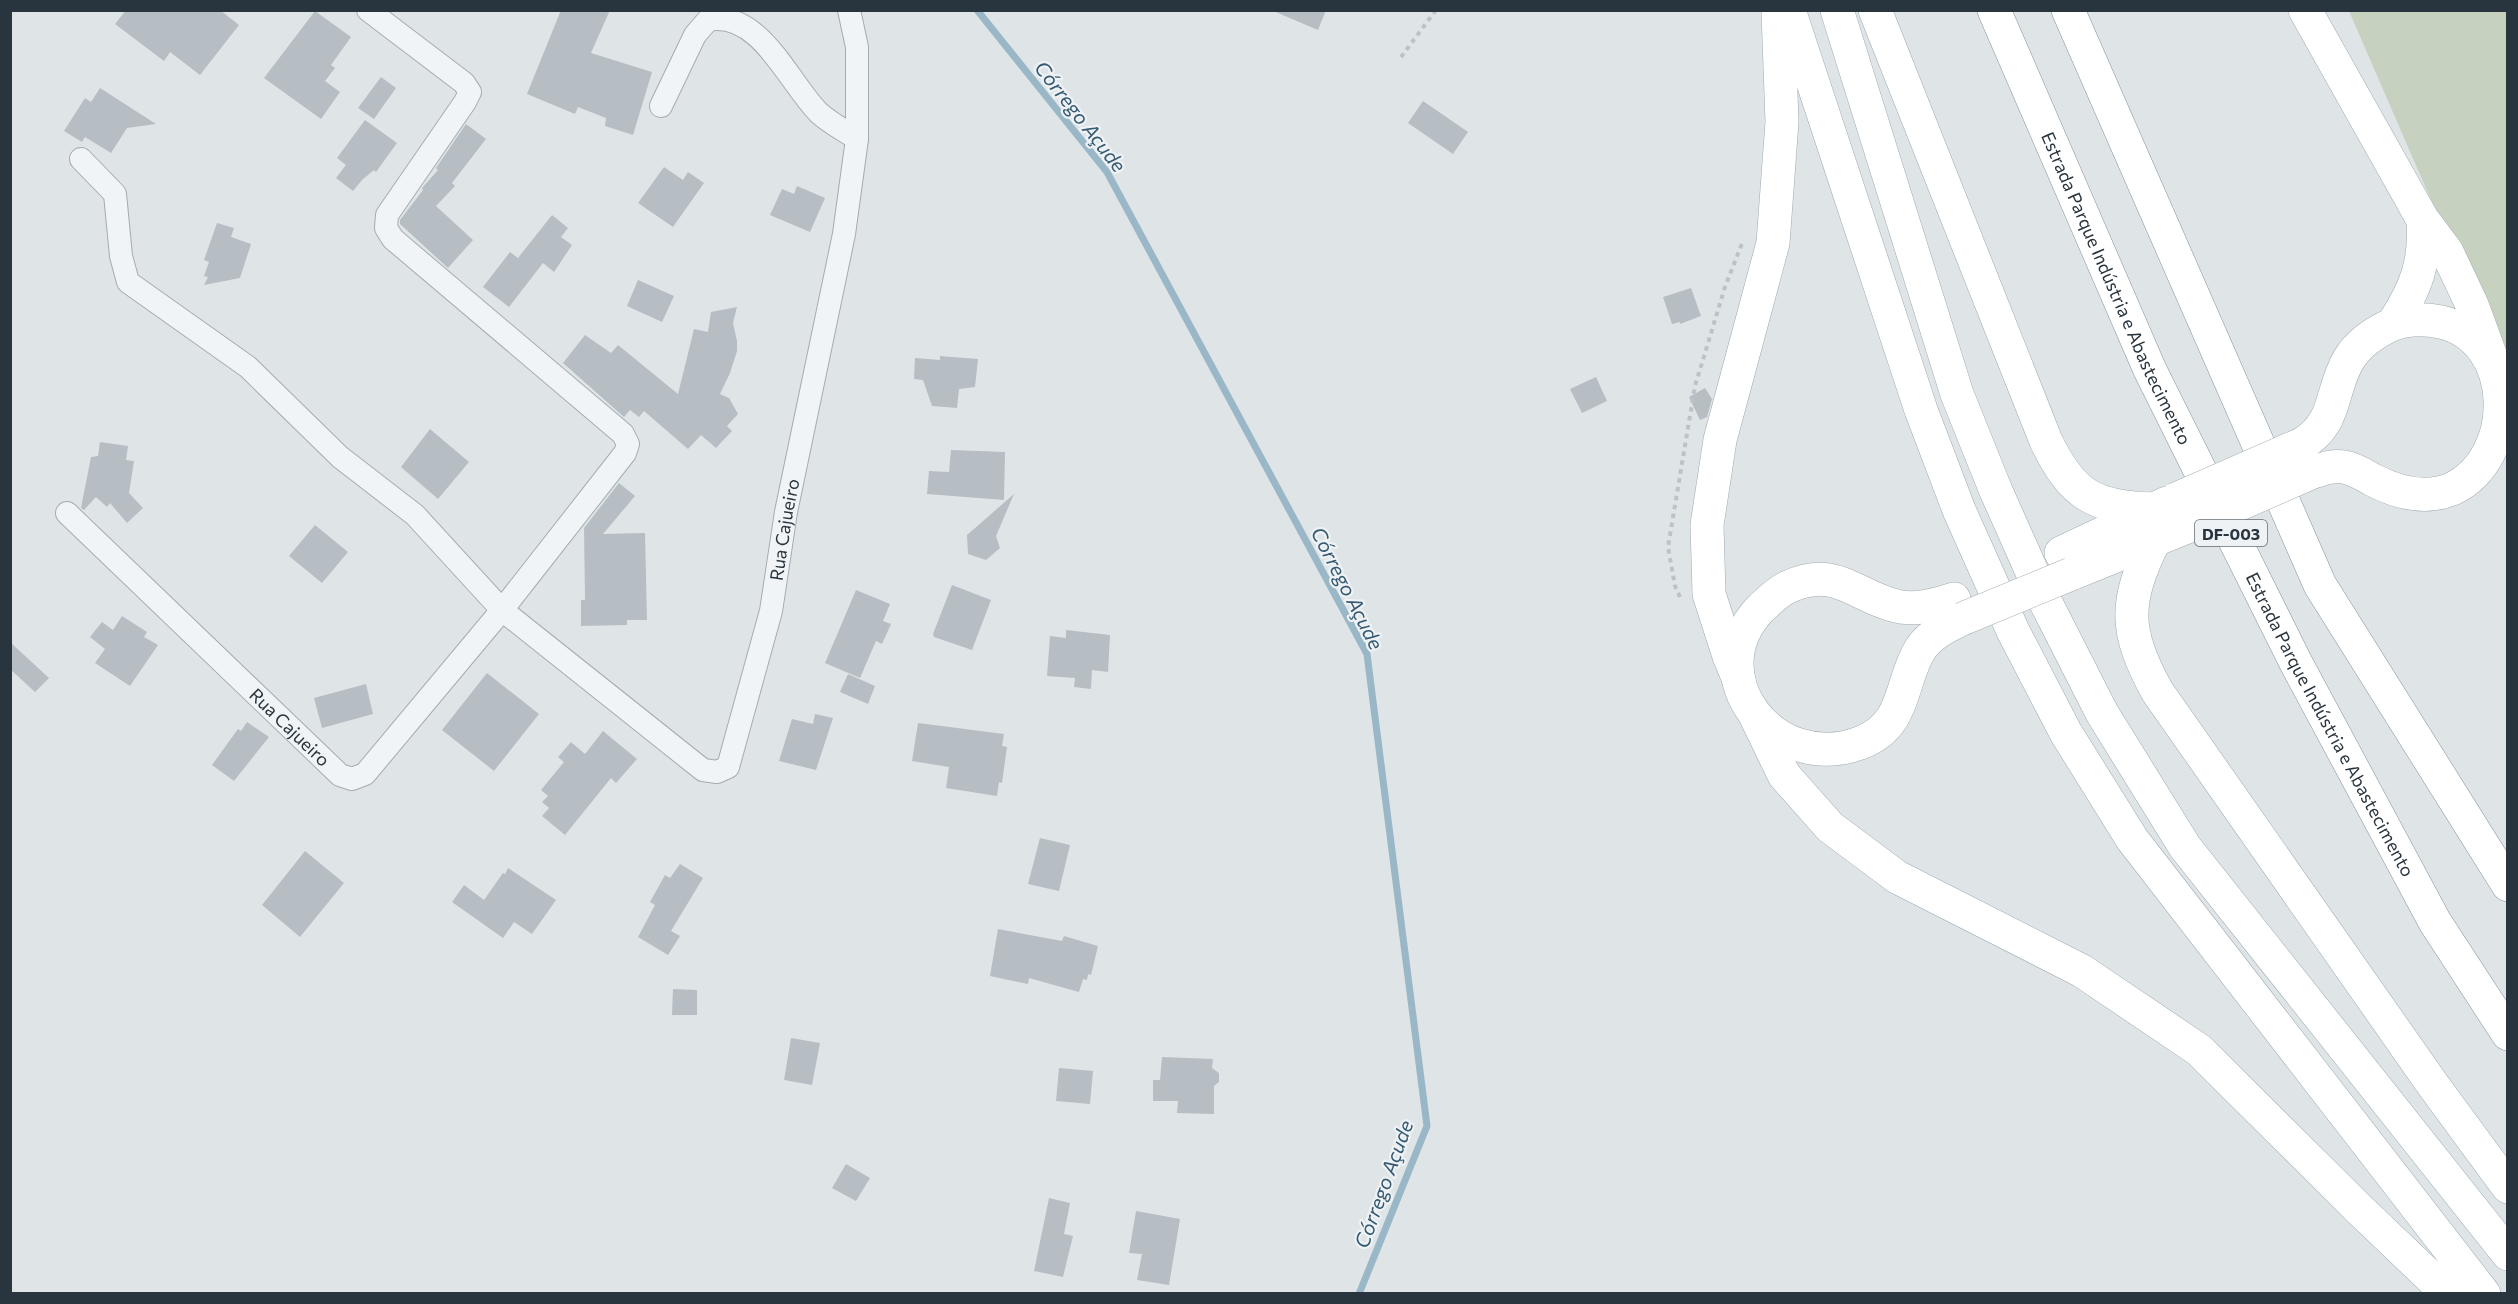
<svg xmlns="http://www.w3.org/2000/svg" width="2518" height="1304" viewBox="0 0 2518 1304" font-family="Commissioner,sans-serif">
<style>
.green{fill:#c7d1c0}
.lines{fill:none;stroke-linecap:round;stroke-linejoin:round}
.stream{stroke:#9ab7c7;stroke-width:7}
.building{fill:#b6bec4}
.street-casing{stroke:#a4acb1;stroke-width:24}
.secondary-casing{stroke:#a4acb1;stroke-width:34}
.primary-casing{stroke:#9eaab3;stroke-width:34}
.highway-casing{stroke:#86939e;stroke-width:34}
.path{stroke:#bdc2c6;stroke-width:4;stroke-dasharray:4.5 4.5;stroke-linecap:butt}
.street{stroke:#f1f4f6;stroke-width:22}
.secondary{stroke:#fff;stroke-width:33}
.primary{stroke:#fff;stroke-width:33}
.highway{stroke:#fff;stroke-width:33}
.secondary-bridge-casing{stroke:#a4acb1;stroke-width:34;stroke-linecap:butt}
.secondary-bridge{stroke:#fff;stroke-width:33}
.labels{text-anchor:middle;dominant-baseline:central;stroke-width:4.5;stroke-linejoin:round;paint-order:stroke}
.shield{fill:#eef2f5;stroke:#636d75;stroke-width:1.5}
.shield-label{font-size:16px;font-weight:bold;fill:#28343e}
.street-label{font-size:18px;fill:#28343e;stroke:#eef2f5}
.water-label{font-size:20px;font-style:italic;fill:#345970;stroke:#eef2f5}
</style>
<rect width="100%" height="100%" fill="#dfe4e7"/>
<path class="green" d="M2349,11H2507V375Z"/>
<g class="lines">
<path class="stream" d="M977,10L1107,172L1367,654L1427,1126L1359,1294"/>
</g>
<path class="building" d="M126,10H220L239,25L200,75L170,52L164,61L115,24Z
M561,10H610L591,53L652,72L633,135L605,126L606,118L578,107L575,114L527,94Z
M1271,10H1326L1318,30Z
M315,11L351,37L331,65L335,68L325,81L340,92L321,119L264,78Z
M381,77L396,88L374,119L358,108Z
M100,88L156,124L127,128L111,153L85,137L82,142L64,131L85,98L91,102Z
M1423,101L1468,132L1453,154L1408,123Z
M365,120L397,143L376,172L374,170L362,180L353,191L336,178L346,165L337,158Z
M466,124L486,139L452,183L455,186L436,206L473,240L448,268L400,224V220L423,190L422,188L438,170L436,168Z
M664,167L683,180L688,172L704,183L673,227L638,203Z
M797,186L825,198L810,232L770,215L782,189L794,194Z
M552,215L568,228L561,237L572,245L554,272L543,263L509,307L483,287L510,252L518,258Z
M217,223L234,228L231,237L251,244L240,278L204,285L208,277L204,276L209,262L204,260Z
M638,280L674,296L662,322L627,306Z
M1691,288L1701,316L1680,324V322L1672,324L1663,297Z
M737,307L733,323L737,341V351L730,373L720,394L729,398L738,414L727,426L732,431L716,448L701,435L688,449L644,411L639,417L630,410L624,417L563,363L585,335L611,353L618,345L678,394L694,329L708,332L711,312Z
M940,356L978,359L975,387L959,389L957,408L932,406L923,380L914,379L915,358L940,360Z
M1596,377L1607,401L1582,413L1570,389Z
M1705,388L1712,399L1707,417L1700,420L1689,397Z
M430,429L469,462L438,499L401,467Z
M100,442L128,446L126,460L134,461L129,493L143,508L127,523L110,503L107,507L96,497L84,510L81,508L91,457L98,456Z
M951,450L1005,452L1004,500L927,494L929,471L949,472Z
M619,483L635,496L603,534L645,533L647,620H627V625L581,626V600H585L584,528Z
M1014,494L996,536L1000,548L986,560L968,554L967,535Z
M315,525L348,552L322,583L289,556Z
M952,585L991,600L972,650L934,637L933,634Z
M856,590L890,604L883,621L891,624L882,644L876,641L860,678L825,663Z
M122,616L147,632L144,637L158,645L130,686L95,663L105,649L90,637L102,622L113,630Z
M1066,630L1110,635L1108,672L1092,670L1091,689L1074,687L1075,678L1047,676L1050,636L1066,638Z
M10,642L49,678L35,692L10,669Z
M487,673L539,714L494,771L442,730Z
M848,674L875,686L868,704L840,692Z
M366,684L373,714L322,728L314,698Z
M815,714L833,718L816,770L779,761L792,719L813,724Z
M247,722L269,737L234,781L212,765L238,729L241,731Z
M918,723L1004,734L1002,746L1007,747L1002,783L999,782L997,796L946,788L949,767L912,761Z
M603,731L637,759L616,783L611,778L565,835L542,816L549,808L542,802L548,796L541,790L564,762L558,757L571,742L585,754Z
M1040,838L1070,845L1059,891L1028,884Z
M305,851L344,883L300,937L262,905Z
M680,864L703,878L671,931L680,936L668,955L638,937L655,905L650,902L665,875L670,878Z
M508,868L556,900L532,934L514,922L503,938L452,902L464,885L484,900L503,873L505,874Z
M998,929L1062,941L1064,936L1098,946L1091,975L1088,974L1087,980L1083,979L1079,992L1029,978L1028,984L990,976Z
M673,989L697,990V1015H672Z
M791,1038L820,1043L812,1085L784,1080Z
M1162,1057L1213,1059L1212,1068L1219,1073V1082L1214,1086V1114L1177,1113L1178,1101H1153V1080H1160Z
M1059,1068L1093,1071L1090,1104L1056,1101Z
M846,1164L870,1178L856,1201L832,1188Z
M1049,1198L1070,1203L1064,1234L1073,1236L1063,1277L1034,1271Z
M1136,1211L1180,1219L1169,1285L1137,1280L1142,1254L1129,1253Z"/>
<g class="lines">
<defs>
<g id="street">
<path d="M661,106L695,35L708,20C760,10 788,82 819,113C830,123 845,131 857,139"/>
<path d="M81,159L115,194L121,256L128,282L248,367L340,457L415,515L502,610L625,453L628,444L623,434L393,239L386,228L387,215L465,102L470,92L464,83L368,10"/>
<path id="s1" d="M67,513L340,775L352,779L365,774L502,610L703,770L717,772L728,767L771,611L786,512L844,234L857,139V47L849,10"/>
</g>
<path id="secondary" d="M2305,10L2423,220L2447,252L2472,305L2490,354
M2393,324C2416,288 2426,263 2423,220
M2302,444C2338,423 2330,390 2349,359C2358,344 2376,332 2391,325C2406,319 2425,319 2441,322C2518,340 2518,458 2452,489C2425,500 2398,493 2373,480C2364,475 2355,469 2344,467C2333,465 2323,469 2313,472
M2061,553L2167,503
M2071,574L2187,527
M1954,599C1935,605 1915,611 1896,606C1854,596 1837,565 1788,587C1777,592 1769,601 1760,609C1697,676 1774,775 1860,743C1908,725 1899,682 1921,648C1931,634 1947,626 1962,619"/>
<path id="primary" d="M1789,10L1921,410L1959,510L2013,631L2066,733L2132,839L2484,1294
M1837,10L1957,394L1996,491L2045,601L2102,713L2185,847L2508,1254
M1875,10L2046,441C2072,495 2094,508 2154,509
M2154,541C2124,603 2124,630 2157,691L2433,1085L2508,1187
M1739,680L1729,656L1709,594L1707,525L1720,440L1773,243L1782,122L1778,12
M1756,717L1784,775L1830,827L1897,877L2082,971L2199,1050L2357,1207L2448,1294"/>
<g id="highway">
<path id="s2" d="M1994,10L2150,370L2296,663L2435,922L2508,1034"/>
<path d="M2068,10L2320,585L2508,885"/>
<path d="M2504,388L2508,394"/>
</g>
</defs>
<use href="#street" class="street-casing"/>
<use href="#secondary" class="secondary-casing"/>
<use href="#primary" class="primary-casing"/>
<use href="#highway" class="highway-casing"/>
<path class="path" d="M1401,57L1436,10
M1680,597L1675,586L1668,547L1695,386L1725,287L1743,241"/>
<use href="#street" class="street"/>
<use href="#secondary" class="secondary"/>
<use href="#primary" class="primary"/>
<use href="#highway" class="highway"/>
<defs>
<path id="secondary-bridge" d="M2176,499L2302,444
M2187,527L2313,472
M1962,619L2071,574"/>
</defs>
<use href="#secondary-bridge" class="secondary-bridge-casing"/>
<use href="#secondary-bridge" class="secondary-bridge"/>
</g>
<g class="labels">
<rect class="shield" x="2195" y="520" width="72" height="26" rx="4.5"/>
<g class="shield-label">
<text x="2231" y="533">DF-003</text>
</g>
<g class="street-label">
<text stroke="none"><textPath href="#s2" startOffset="304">Estrada Parque Indústria e Abastecimento</textPath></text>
<text stroke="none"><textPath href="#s1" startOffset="1146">Rua Cajueiro</textPath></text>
<text stroke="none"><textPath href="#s2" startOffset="790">Estrada Parque Indústria e Abastecimento</textPath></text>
<text stroke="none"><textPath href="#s1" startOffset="309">Rua Cajueiro</textPath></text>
</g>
<g class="water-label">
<text transform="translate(1081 116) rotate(52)">Córrego Açude</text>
<text transform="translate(1348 588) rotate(63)">Córrego Açude</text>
<text transform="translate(1383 1184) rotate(-70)">Córrego Açude</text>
</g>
</g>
<rect width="2518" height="1304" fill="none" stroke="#28343e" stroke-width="24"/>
</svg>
